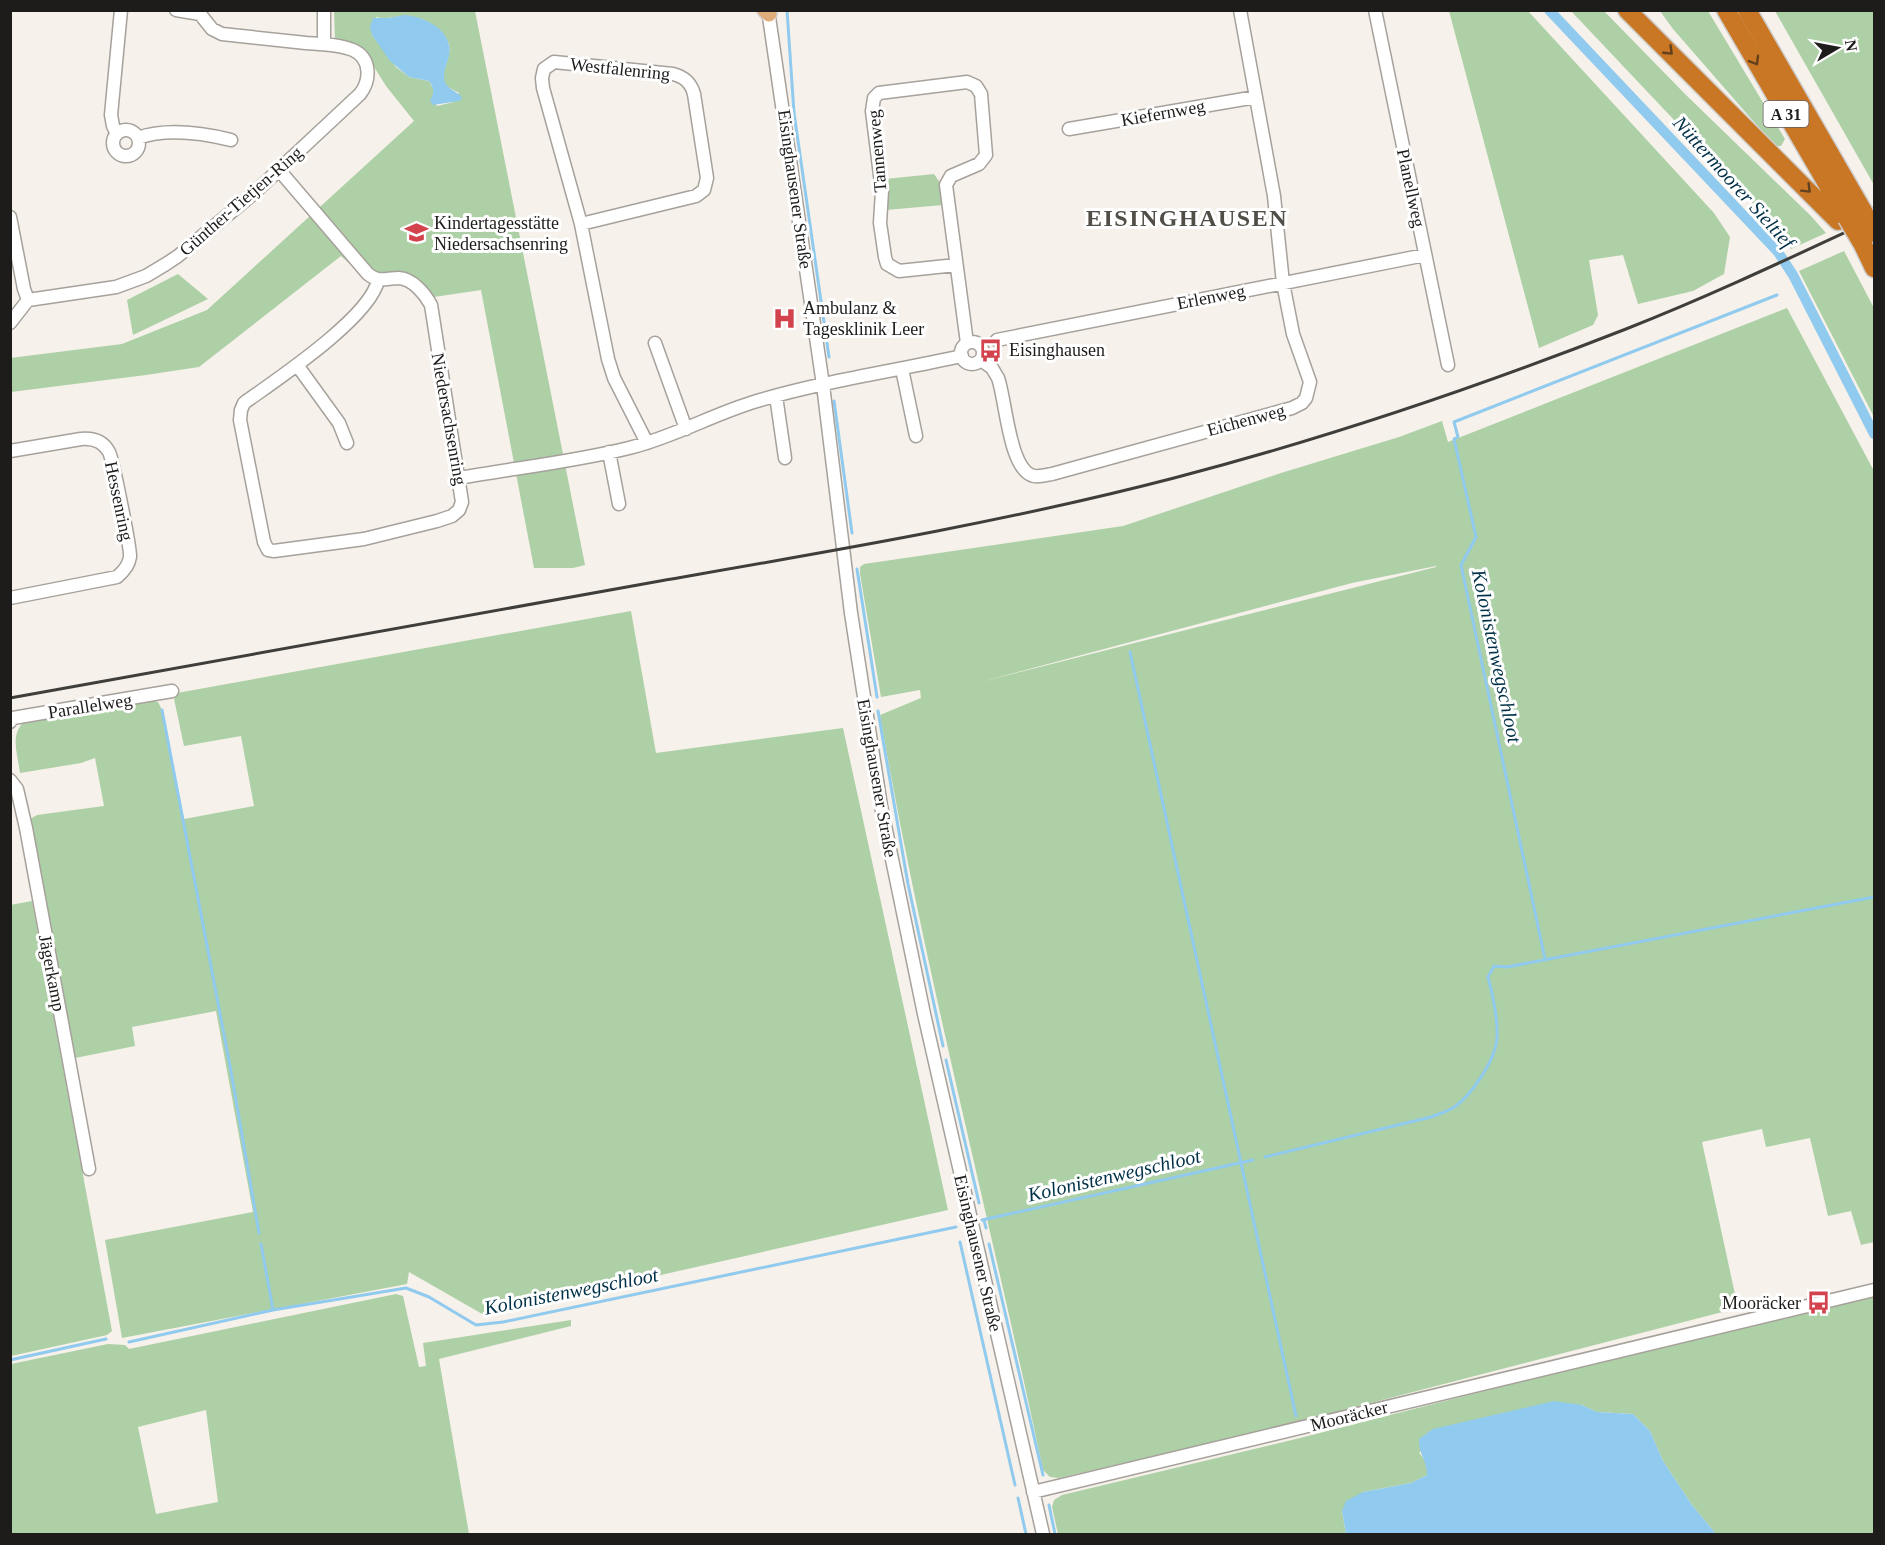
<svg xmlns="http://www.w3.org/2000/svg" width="1885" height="1545" viewBox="0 0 1885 1545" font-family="Georgia,serif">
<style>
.green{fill:#aed0a6;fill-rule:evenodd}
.water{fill:#90caee}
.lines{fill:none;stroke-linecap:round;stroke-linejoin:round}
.stream{stroke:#90caee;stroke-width:3}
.canal{stroke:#90caee;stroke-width:10}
.minor-casing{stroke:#a6a19b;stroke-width:15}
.major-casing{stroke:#cecdcd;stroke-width:18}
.highway-casing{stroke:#cecdcd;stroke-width:21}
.minor{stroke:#fff;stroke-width:12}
.major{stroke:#dfad7c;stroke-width:15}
.highway{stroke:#c97725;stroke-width:18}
.rail{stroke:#403e3b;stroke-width:3}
.highway-bridge-casing{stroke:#cecdcd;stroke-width:21;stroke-linecap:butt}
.highway-bridge{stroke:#c97725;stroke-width:18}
.oneway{stroke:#62401e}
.labels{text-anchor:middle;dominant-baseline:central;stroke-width:6;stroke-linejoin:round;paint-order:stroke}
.shield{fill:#fff;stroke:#62605f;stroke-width:1.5}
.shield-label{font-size:16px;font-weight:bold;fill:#1e1c1a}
.street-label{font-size:18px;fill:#1e1c1a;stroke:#fff}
.poi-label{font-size:18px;fill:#1e1c1a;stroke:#fff;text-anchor:start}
.water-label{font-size:20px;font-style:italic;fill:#003148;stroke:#fff}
.district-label{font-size:24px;font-weight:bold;letter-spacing:1.5px;fill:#514d47;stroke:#fff}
</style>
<rect width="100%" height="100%" fill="#f6f1ea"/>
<path class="green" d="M334,11H475L585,565L573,568H534L481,290L434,297L412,275L399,274L365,277L341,256L199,367L146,375L11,392L10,358L122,344L207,310L414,121L386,86L364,51L335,41ZM376,17C383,19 388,18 394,17C417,14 435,21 447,40C456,54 436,74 447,86C450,89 456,91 459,93L454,102L437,106L432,97L434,94V90L429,81L409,77L396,67L372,35Z
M1449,11H1528L1714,213L1730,237L1724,274L1693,291L1638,304L1623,255L1589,260L1598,315L1593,325L1539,348Z
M1571,11H1604L1686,95L1811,216L1826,233L1791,249L1782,234Z
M1660,11H1708L1785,139L1781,146H1775L1673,29Z
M1775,11H1874V185Z
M934,174L941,184L943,205L886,210L885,179Z
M1844,251L1874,308V417L1799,271Z
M178,274L208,299L133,335L127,300Z
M1787,308L1874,471V1242L1861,1245L1851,1211L1828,1216L1810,1138L1766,1147L1762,1129L1702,1142L1738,1308L1266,1430L1059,1478L1050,1477L1043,1470C990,1218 924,969 880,715L921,698L920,690L881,697L860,574V567L864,564L1123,526L1281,473L1399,437L1442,421L1448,442ZM1436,566V567L980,682L1352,583Z
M631,611L656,753L843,728L948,1210L484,1315L409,1272L407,1284L122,1338L105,1240L253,1212L216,1011L132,1027L135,1046L75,1058L70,1053L30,819L37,815L104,806L95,758L81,763L20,773C18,755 9,734 25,721L151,700L158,702L162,710L184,819L254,806L241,736L184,746L174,699L177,693Z
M32,901L112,1331L107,1335L11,1356L10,905Z
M396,1294L403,1296L419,1367L426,1366L423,1343L571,1320V1326L439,1359L469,1534H11V1364L108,1344L125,1345L129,1349ZM206,1410L218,1502L156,1514L138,1427Z
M1874,1296V1534H1716L1692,1505L1663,1461L1650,1431L1633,1414L1597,1412L1582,1405L1419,1452L1427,1464V1475L1411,1483L1363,1492L1342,1511L1346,1534H1058L1052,1507L1054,1500L1062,1495L1300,1438L1742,1325Z"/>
<path class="water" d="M405,15C426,17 454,31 449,56C447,64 441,76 446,84C449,89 457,92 461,96L462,98L459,101L433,105L430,101C434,92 435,90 429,81L409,77L390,61L372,35L370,27L373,18H388Z
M1554,1401L1582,1405L1597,1412L1633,1414L1650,1431L1663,1461L1692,1505L1716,1534H1346L1342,1511L1346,1501L1363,1492L1411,1483L1427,1475C1427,1460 1419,1456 1419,1439L1433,1429Z"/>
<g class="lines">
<path class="stream" d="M787,10L794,113L829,357
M834,401L852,533
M857,569L877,697
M1130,652L1296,1416
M162,710L230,1066L259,1233
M878,711L908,884L943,1046
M1545,959L1461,565L1476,537L1454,439L1458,437L1454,422L1777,295
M946,1060L979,1203
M1265,1157L1431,1117C1438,1114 1446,1112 1453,1108C1471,1096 1496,1060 1497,1037C1498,1017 1493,996 1488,977L1494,966L1507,967L1874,897
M982,1220L1253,1160
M984,1220L986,1228
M960,1242L1015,1485
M261,1244L273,1310
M989,1244L1043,1475
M129,1342L273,1310L406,1288L429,1297L476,1325L503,1322L956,1227
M10,1360L106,1339
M1018,1498L1026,1534
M1049,1505L1055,1534"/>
<path class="canal" d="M1549,10L1778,252L1793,275L1874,434"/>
<defs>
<path id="minor" d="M324,10V44
M768,10L823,385L851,613L881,806L924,1014L1043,1534
M1375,10L1448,365
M1069,129L1256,97
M113 143a13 13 0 1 1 26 0a13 13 0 1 1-26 0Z
M117,134L113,126L111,115L121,10
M138,138C166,128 202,133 231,140
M279,170L368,274C379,283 386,278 399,278C413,279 425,294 431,305L462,502L459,510L452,516L437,521L364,539L274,551L268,550L264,542L240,420L241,410L244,403C276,380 371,317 378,280
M10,217L24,289L28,300L10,323
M581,224L696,196L704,190L707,178L694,94C691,83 685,77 673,74L554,62L544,69L542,78L543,88L581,224L608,359L614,378L647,443
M956,265L899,271L887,264L885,257L880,223L882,191L872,111L874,98L879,93L967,82L976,86L981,94L986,155L979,164L951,176L946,185L967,343
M28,300L116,287L146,276L166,264L178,256L253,194L360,94C371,80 371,58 353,50C339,44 321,44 306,43C278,40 250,37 222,34L212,29L200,14L176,10
M997,340L1425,255
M961 353a11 11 0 1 1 22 0a11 11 0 1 1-22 0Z
M655,343L686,429
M981,360L992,368L998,378C1006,400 1009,471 1034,476C1039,477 1047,475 1052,474L1292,408L1302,403L1306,398L1310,382L1293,334L1283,283L1274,196L1240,10
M297,365L339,423L347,443
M902,369L916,436
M776,396L785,458
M10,451L81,439C92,438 103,441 109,452C113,460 131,550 130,557C129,564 123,572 117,577L10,598
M609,452L619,504
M459,478C515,468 573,462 629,448C674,437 713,414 757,401C824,381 894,371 962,356
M10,722L13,718L172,691
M10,780L17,789L26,828L89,1169
M1033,1492L1874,1290"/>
<path id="major" d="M765,10L769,14"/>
<path id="highway" d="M1627,10L1838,221
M1726,10L1847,218
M1747,10L1863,211
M1863,245L1874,268"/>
</defs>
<use href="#minor" class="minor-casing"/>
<use href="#major" class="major-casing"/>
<use href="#highway" class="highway-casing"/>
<use href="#minor" class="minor"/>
<use href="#major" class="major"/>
<use href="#highway" class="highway"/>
<path class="rail" d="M10,698C227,659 444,620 660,581C832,551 1005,522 1174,478C1328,438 1478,387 1626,329C1710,296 1792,257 1874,219"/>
<defs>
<path id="highway-bridge" d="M1863,211L1874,233
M1847,218L1863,245"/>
</defs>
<use href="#highway-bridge" class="highway-bridge-casing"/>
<use href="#highway-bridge" class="highway-bridge"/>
</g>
<defs><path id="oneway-chevron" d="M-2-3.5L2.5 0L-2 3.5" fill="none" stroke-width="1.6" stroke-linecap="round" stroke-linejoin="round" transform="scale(1.5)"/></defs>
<g class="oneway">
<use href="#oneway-chevron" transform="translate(1669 51) rotate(44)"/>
<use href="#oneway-chevron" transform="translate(1755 61) rotate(60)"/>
<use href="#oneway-chevron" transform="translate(1807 189) rotate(45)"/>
</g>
<defs>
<symbol id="school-bare" viewBox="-9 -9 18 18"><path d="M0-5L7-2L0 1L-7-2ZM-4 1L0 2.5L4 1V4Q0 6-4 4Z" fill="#d3434e" stroke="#fff" stroke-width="2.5" paint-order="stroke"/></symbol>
<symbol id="hospital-bare" viewBox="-9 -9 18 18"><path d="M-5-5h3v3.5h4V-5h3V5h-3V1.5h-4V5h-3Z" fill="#d3434e" stroke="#fff" stroke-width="2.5" paint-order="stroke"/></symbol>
<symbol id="bus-bare" viewBox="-9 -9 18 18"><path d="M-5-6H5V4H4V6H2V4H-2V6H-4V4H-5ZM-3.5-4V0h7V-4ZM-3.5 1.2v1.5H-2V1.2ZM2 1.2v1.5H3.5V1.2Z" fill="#d3434e" stroke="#fff" stroke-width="2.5" paint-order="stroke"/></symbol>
</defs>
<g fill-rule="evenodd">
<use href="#school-bare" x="400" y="216" width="33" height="33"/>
<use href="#hospital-bare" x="768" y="302" width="33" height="33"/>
<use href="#bus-bare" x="974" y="334" width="33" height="33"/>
<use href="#bus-bare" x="1802" y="1286" width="33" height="33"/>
</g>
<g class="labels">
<rect class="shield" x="1763.5" y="101" width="45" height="26" rx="4.5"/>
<g class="shield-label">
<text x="1786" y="114">A 31</text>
</g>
<g class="street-label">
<text transform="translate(620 69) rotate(6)">Westfalenring</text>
<text transform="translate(1163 113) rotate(-10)">Kiefernweg</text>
<text transform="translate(877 151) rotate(-95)">Tannenweg</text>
<text transform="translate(1411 188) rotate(78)">Planellweg</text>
<text transform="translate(795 189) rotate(82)">Eisinghausener Straße</text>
<text transform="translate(241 201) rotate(-41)">Günther-Tietjen-Ring</text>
<text transform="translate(1211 297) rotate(-11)">Erlenweg</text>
<text transform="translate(449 419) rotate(80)">Niedersachsenring</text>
<text transform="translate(1246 420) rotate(-15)">Eichenweg</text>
<text transform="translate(119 501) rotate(78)">Hessenring</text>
<text transform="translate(90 706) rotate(-9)">Parallelweg</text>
<text transform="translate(877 778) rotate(80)">Eisinghausener Straße</text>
<text transform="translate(52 973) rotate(79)">Jägerkamp</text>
<text transform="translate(978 1253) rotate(77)">Eisinghausener Straße</text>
<text transform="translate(1349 1416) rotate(-14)">Mooräcker</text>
</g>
<g class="poi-label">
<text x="434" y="223">Kindertagesstätte<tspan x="434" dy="21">Niedersachsenring</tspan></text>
<text x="803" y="308">Ambulanz &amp;<tspan x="803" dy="21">Tagesklinik Leer</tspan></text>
<text x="1009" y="350">Eisinghausen</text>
<text x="1801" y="1303" text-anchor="end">Mooräcker</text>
</g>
<g class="water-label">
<text transform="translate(1734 182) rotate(48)">Nüttermoorer Sieltief</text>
<text transform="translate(1497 656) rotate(78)">Kolonistenwegschloot</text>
<text transform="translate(1114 1175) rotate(-13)">Kolonistenwegschloot</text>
<text transform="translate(571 1291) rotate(-11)">Kolonistenwegschloot</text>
</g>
<g class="district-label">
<text x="1187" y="218">EISINGHAUSEN</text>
</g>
</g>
<rect width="1885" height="1545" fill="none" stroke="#1e1c1a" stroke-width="24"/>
<g transform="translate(1837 48) rotate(80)" stroke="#ffffff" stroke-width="4.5" paint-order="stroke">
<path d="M0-4.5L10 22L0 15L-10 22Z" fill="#1e1c1a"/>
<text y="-9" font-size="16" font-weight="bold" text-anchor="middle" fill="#1e1c1a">N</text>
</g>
</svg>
